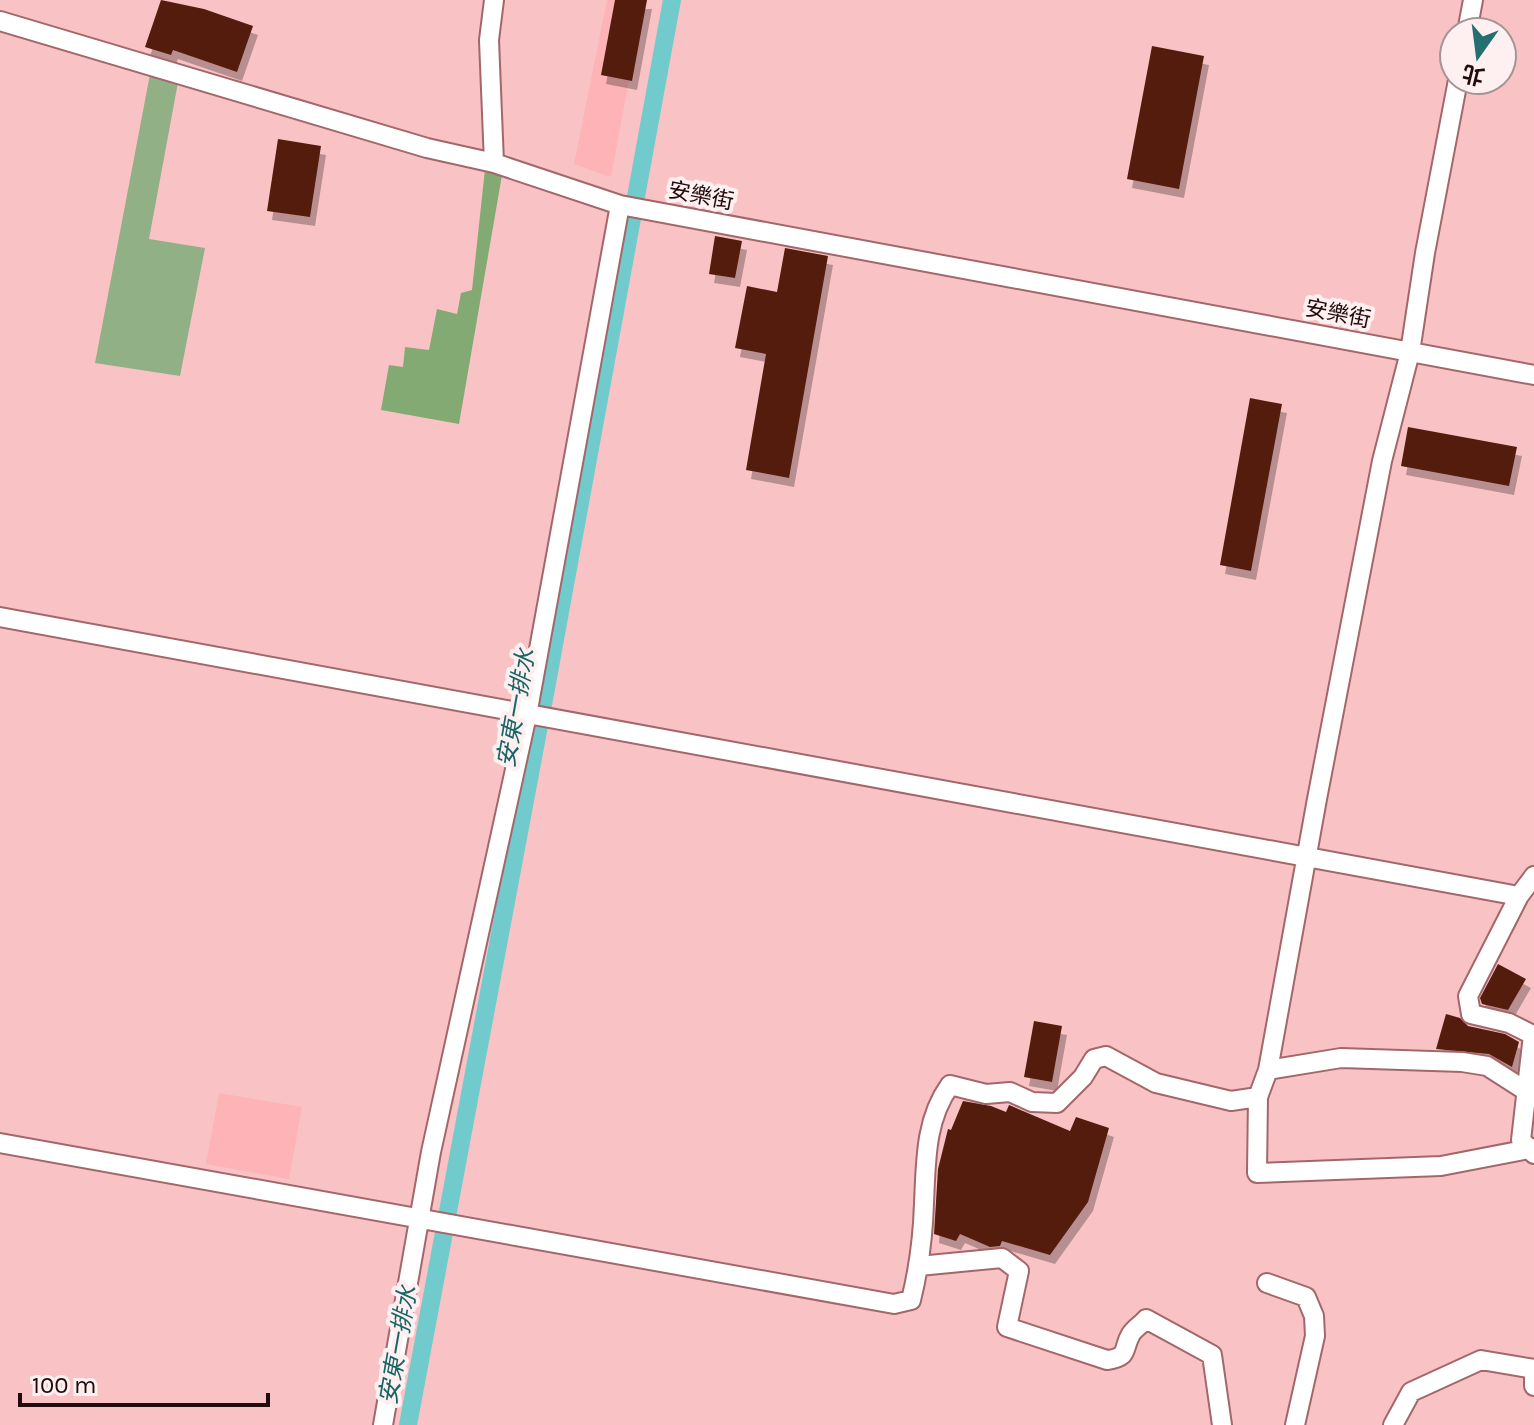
<svg xmlns="http://www.w3.org/2000/svg" width="1534" height="1425" viewBox="0 0 1534 1425" font-family="Karla,'Noto Sans TC',sans-serif">
<style>
.built{fill:#feb3b6}
.green{fill:#92b085}
.forest{fill:#84aa74}
.lines{fill:none;stroke-linecap:round;stroke-linejoin:round}
.canal{stroke:#71cbcc;stroke-width:18}
.building{fill:#531c0c;filter:url(#shadow)}
.minor-casing{stroke:#a3676a;stroke-width:22}
.minor{stroke:#fff;stroke-width:18}
.labels{text-anchor:middle;dominant-baseline:central;stroke-width:8;stroke-linejoin:round;paint-order:stroke}
.street-label{font-size:22px;fill:#220b0d;stroke:#fef0f0}
.water-label{font-size:24px;font-style:italic;fill:#196465;stroke:#fef0f0}
</style>
<defs>
<filter id="shadow"><feDropShadow dx="5" dy="9" stdDeviation="0" flood-color="#0004"/></filter>
</defs>
<rect width="100%" height="100%" fill="#f9c3c5"/>
<path class="built" d="M607,0H644L611,177L574,164Z
M219,1093L302,1107L289,1179L206,1164Z"/>
<path class="green" d="M151,69L179,77L149,239L205,248L180,376L95,363Z"/>
<path class="forest" d="M485,169L502,175L459,424L381,410L389,365L403,367L405,347L429,350L437,309L457,314L461,293L472,290Z"/>
<g class="lines">
<path class="canal" d="M408,1425L547,683L672,0"/>
</g>
<path class="building" d="M161,0L204,9L253,26L237,72L173,50L171,55L145,47Z
M615,0H647L632,81L601,75Z
M1152,46L1204,56L1179,189L1127,179Z
M278,139L321,146L310,217L267,211Z
M715,236L742,241L735,278L709,274Z
M785,248L828,256L789,478L746,470L766,354L735,348L747,286L777,292Z
M1250,398L1282,404L1251,571L1220,565Z
M1408,427L1517,447L1509,486L1401,466Z
M1498,964L1526,979L1508,1010L1482,1004L1480,998Z
M1446,1014L1460,1018L1468,1026L1505,1034L1519,1042L1512,1067L1489,1054L1436,1049Z
M1034,1021L1062,1026L1052,1082L1024,1077Z
M963,1101L991,1106L1006,1112L1009,1105L1070,1131L1076,1117L1109,1128L1088,1202L1050,1255L1002,1241L1000,1246L990,1247L960,1234L956,1241L934,1234L938,1169L948,1129L951,1130Z"/>
<g class="lines">
<defs>
<path id="minor" d="M494,0L489,40L494,163
M0,21L427,148L494,163L620,205L1534,375
M1467,32L1473,0
M0,617L1519,896L1534,876
M1519,896L1468,996L1471,1014L1509,1023L1533,1035L1521,1140L1534,1154
M1268,1070L1317,799L1382,461L1410,352L1425,253L1458,80
M1258,1097L1257,1173L1441,1166L1534,1148
M0,1143L894,1304L911,1300C919,1268 923,1236 924,1203C926,1161 925,1120 950,1085L986,1094L1010,1092L1032,1102L1057,1103L1083,1077L1094,1059L1106,1056L1156,1083L1231,1101L1258,1097L1268,1070L1341,1058L1462,1062L1487,1066L1526,1091
M919,1266L1002,1258L1019,1271L1007,1327L1107,1360C1130,1357 1122,1349 1131,1334C1135,1328 1142,1324 1146,1319L1212,1355L1222,1425
M1267,1283L1306,1297L1314,1316L1315,1336L1295,1425
M383,1425L431,1152L527,715L620,205
M1393,1425L1411,1392L1481,1360L1534,1369V1386"/>
</defs>
<use href="#minor" class="minor-casing"/>
<use href="#minor" class="minor"/>
</g>
<g class="labels">
<g class="street-label">
<text transform="translate(701 196) rotate(11)">安樂街</text>
<text transform="translate(1338 314) rotate(11)">安樂街</text>
</g>
<g class="water-label">
<text transform="translate(516 708) rotate(-80)">安東一排水</text>
<text transform="translate(398 1345) rotate(-80)">安東一排水</text>
</g>
</g>
<g transform="translate(1478 56) rotate(194)"><circle r="38" fill="#fef0f0" stroke="#a69495" stroke-width="2"/>
<path d="M0-6L14 30L0 20L-14 30Z" fill="#247071"/>
<text y="-12" font-size="22" font-weight="bold" text-anchor="middle" fill="#220b0d">北</text>
</g>
<path d="M20 1393v12h248v-12" fill="none" stroke="#220b0d" stroke-width="4"/>
<text x="32" y="1393" font-size="24" fill="#220b0d" stroke="#fef0f0" stroke-width="6" paint-order="stroke">100 m</text>
</svg>
